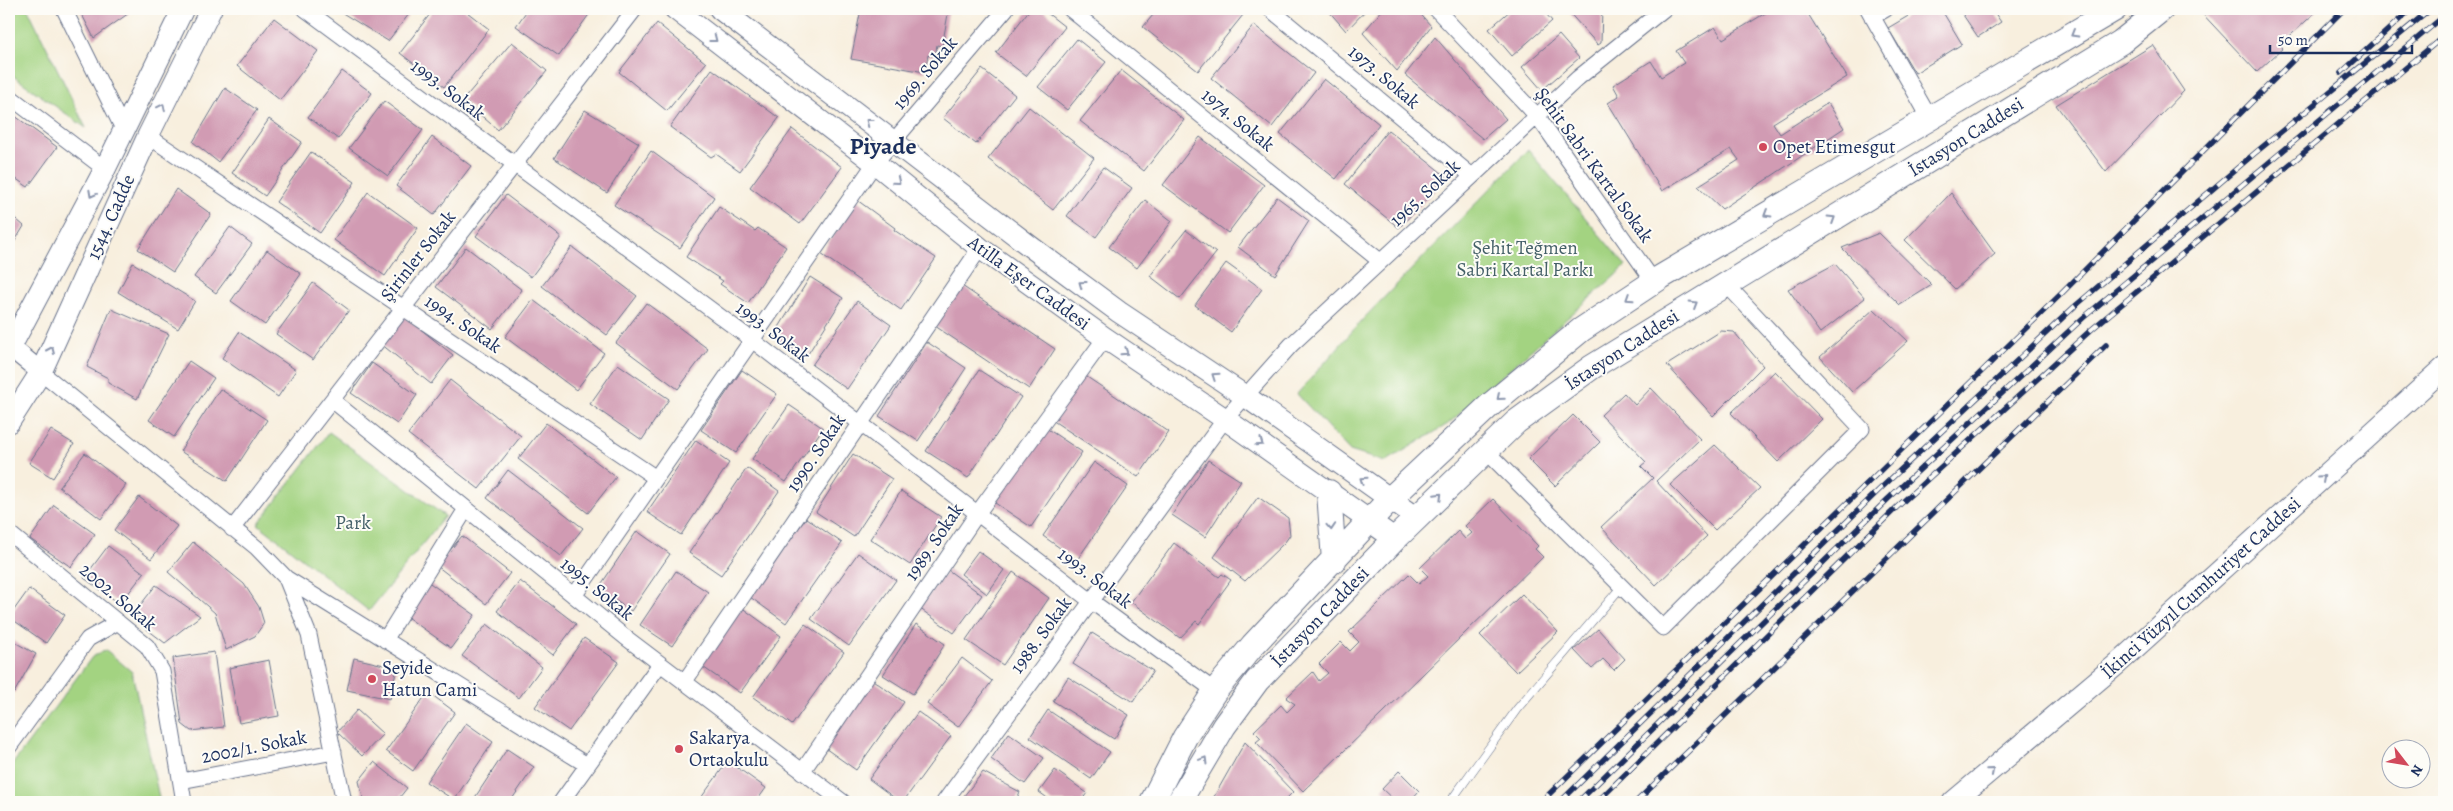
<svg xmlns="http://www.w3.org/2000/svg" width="2453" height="811" viewBox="0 0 2453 811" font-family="Alegreya,serif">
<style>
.green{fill:#a3d381;stroke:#5f8170}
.building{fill:#d19bb3}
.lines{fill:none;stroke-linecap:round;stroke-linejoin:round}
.service-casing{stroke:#68728b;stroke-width:9}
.minor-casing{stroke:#68728b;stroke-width:17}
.tertiary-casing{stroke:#68728b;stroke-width:21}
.secondary-casing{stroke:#68728b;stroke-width:23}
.primary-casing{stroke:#68728b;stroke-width:26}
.service{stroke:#fff;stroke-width:8}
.minor{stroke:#fff;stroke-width:15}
.tertiary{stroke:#fff;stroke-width:19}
.secondary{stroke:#fff;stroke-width:21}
.primary{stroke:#fff;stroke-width:24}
.rail-casing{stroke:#1b2f5e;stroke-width:5.5}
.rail{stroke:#fdfcf7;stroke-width:4;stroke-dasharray:11;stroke-linecap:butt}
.oneway{stroke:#8d97ae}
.poi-dot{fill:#d1495b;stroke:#fdfcf7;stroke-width:2}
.labels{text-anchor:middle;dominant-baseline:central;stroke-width:4;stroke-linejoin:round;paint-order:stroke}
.street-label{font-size:19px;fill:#1b2f5e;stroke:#fdfcf7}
.poi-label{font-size:19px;fill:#1b2f5e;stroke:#fdfcf7;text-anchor:start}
.park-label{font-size:19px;fill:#446068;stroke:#fdfcf7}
.district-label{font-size:24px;font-weight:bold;fill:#1b2f5e;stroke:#fdfcf7}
</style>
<rect width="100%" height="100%" fill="#fdfcf7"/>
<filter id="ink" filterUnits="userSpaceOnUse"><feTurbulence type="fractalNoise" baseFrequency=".02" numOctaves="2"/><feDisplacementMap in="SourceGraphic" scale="10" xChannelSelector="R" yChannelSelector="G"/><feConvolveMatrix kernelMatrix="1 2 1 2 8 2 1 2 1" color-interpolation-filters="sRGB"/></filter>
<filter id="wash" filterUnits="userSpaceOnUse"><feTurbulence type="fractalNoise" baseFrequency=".0096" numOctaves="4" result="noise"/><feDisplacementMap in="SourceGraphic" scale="20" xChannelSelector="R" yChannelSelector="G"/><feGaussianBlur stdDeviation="1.12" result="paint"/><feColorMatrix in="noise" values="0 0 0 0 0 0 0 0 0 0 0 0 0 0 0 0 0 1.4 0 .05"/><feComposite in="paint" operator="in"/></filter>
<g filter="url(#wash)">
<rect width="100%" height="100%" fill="#f8efde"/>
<path class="green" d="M9,9H28L86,128L9,73Z
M1528,150L1626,266L1448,424L1385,462L1350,451L1297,394L1364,318Z
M329,432L445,516L369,611L258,524Z
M106,650L132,672L160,802H9V769L92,657Z"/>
<g id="blocks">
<path class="building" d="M79,9H126L129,13L94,38Z
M336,9H413L388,41Z
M434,9H463L489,29L444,87L400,53Z
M528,9H593L559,56L516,26Z
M861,9H949L942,46L937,45L935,56L928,55L925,72L851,59Z
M1030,9H1042L1065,27L1026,76L996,53Z
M1158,9H1236L1243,15L1198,71L1143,27Z
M1327,9H1367L1346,31Z
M1383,9H1416L1431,26L1397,71L1363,33Z
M1512,9H1542L1552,21L1512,56L1489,29Z
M1566,9H1602L1601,43L1598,45Z
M1772,9H1805L1847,77L1773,123L1780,134L1828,103L1844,128L1722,209L1698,186L1739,160L1731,149L1662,191L1608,103L1619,96L1613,85L1651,61L1661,77L1684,63L1676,51L1715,27L1723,39Z
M1920,9H1941L1962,44L1915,73L1888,28Z
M1959,9H1992L2001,22L1978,37Z
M2198,9H2319L2280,45L2283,48L2257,72Z
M274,18L318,51L280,100L237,66Z
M657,23L706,63L667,111L619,72Z
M1254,25L1314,73L1272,127L1211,78Z
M1559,35L1579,58L1542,90L1522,67Z
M1435,37L1506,119L1483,139L1405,75Z
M1077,39L1106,62L1067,110L1038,87Z
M512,42L547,71L498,130L463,100Z
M2153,45L2184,91L2106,172L2056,105Z
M712,69L779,118L740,171L716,154L711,157L670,127Z
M982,69L1015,95L976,144L943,118Z
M1121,70L1184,120L1144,171L1080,121Z
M342,71L372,93L338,139L308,117Z
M1324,79L1379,124L1336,179L1280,134Z
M225,88L257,110L218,162L193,142Z
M384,101L423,130L388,176L349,148Z
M1029,107L1094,158L1053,210L988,159Z
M585,110L639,143L607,193L554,158Z
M11,113L57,147L28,187L9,174V115Z
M269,119L302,142L265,196L232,173Z
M792,129L842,167L800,224L750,187Z
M1388,130L1447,177L1399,228L1345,184Z
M432,137L471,166L434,215L396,186Z
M1200,137L1264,185L1228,233L1163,185Z
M651,151L714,197L680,248L614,205Z
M311,152L355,182L320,233L276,202Z
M1103,167L1132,188L1096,237L1067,216Z
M176,189L211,214L173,272L138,249Z
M368,192L418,228L385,276L334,240Z
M1951,193L1995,254L1955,289L1905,240Z
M506,195L561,237L531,277L476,236Z
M1277,197L1309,221L1275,275L1238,247Z
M857,200L895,228L894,230L936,258L901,310L821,254Z
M1145,200L1172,221L1137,268L1109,247Z
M719,207L755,231L758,228L786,247L748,303L720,284L723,281L686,257Z
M9,213L24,226L9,251Z
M230,227L252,244L216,293L194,277Z
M1186,230L1216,253L1180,299L1150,276Z
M1879,233L1932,285L1900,305L1842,248Z
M466,247L522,290L492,329L436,287Z
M572,247L637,296L607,335L542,286Z
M267,250L301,274L265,325L231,301Z
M133,263L195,301L178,329L118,292Z
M1226,263L1262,289L1231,332L1195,305Z
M1835,264L1865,298L1820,333L1788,289Z
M810,277L843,298L806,357L773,337Z
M313,283L349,310L313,360L276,334Z
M962,286L1055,349L1029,389L935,326Z
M533,300L604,353L576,390L505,337Z
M857,301L891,325L847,389L812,365Z
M646,303L708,349L678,389L616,343Z
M111,309L169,334L137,399L108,383V378L87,367Z
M1874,309L1908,341L1852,392L1820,357Z
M404,316L453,355L431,384L381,344Z
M1721,331L1734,332L1763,366L1713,416L1667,365Z
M239,332L296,370L278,397L222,358Z
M927,342L966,368L918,441L879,416Z
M189,361L214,378L174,437L149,420Z
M372,363L417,395L397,424L351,393Z
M618,364L669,399L642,440L590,404Z
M742,370L777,394L736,453L701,430Z
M979,370L1021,397L968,478L926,451Z
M1775,371L1822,419L1778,462L1731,413Z
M1084,375L1169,432L1138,477L1052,420Z
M450,380L521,436L479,489L408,434Z
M1651,388L1700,439L1656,481L1707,536L1656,585L1601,527L1653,478L1641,466L1646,462L1601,415L1624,393L1635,405Z
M220,389L267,420L227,481L180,451Z
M789,405L823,428L786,482L752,459Z
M1573,415L1600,442L1555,486L1528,459Z
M546,423L616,477L588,513L518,459Z
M1046,428L1082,452L1031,527L995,503Z
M51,430L74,444L53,478L29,463Z
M696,440L729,463L681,535L647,512Z
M1715,445L1760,488L1715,530L1670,485Z
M85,453L126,485L101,519L59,487Z
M853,454L892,479L854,537L816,512Z
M1208,460L1241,481L1205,537L1172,515Z
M1094,462L1128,486L1077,560L1043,536Z
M747,468L779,491L721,575L689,553Z
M508,470L583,528L561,556L487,498Z
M901,491L941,517L910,565L870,539Z
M139,497L177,526L151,559L114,530Z
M1258,497L1288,518L1290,535L1285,542L1245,581L1214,557Z
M1493,499L1538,546L1535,549L1543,557L1303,791L1256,742L1261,738L1254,731L1281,705L1287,712L1295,704L1286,698L1313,672L1319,681L1328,673L1319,664L1341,642L1350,651L1359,642L1349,632L1409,574L1419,584L1428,576L1420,568L1458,531L1465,539L1472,533L1465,526Z
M54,505L95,534L71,567L30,539Z
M806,518L842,543L786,623L750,597Z
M637,531L670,554L631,611L598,589Z
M462,536L510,573L486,604L437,566Z
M193,542L244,584L259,607L264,623L255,636L226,650L215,613L168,572Z
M1174,543L1219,577L1222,574L1231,580L1199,624L1196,621L1180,638L1131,602Z
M108,546L144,573L120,604L84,578Z
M978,551L1004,570L987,594L961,574Z
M858,553L896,580L849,646L811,619Z
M948,570L982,595L954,633L919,608Z
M676,571L708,592L672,646L640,625Z
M1013,572L1049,598L1003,665L966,640Z
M427,581L475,615L451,648L404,615Z
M520,581L576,624L553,655L497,611Z
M156,585L200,616L165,643L131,617Z
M29,589L65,615L46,643L9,617Z
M1522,594L1558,632L1516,672L1480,635Z
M741,607L781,636L740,693L700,665Z
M487,624L542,667L519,698L462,656Z
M805,624L844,652L792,725L753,697Z
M916,624L945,644L913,694L883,675Z
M1598,629L1625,659L1614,670L1603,659L1592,669L1574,650Z
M1092,633L1153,671L1133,702L1073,664Z
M584,638L619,662L569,731L535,707Z
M9,639L36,654L14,693L9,690Z
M214,652L224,727L191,731L182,724L173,658Z
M354,658L397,668L390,699L347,690Z
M962,658L992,681L958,727L927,704Z
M269,660L279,716L239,723L229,668Z
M1068,677L1129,715L1114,739L1053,701Z
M870,678L904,702L856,770L822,746Z
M428,692L455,712L413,771L386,751Z
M357,710L383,734L362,756L337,732Z
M1048,710L1110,752L1091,779L1030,737Z
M918,712L951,736L903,802H900L869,779Z
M466,723L493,742L454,800L426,782Z
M1009,733L1044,758L1025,784L991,759Z
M1245,742L1293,792L1283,802H1211Z
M507,749L534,767L510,802H472Z
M728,761L766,788L756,802H698Z
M374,762L407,788L396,802H364L359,781Z
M1055,770L1087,793L1082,800L1086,802H1053L1039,792Z
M1399,771L1419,791L1409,802H1396L1382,789Z
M983,772L1020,792L1015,802H959Z"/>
</g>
</g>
<g filter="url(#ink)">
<use href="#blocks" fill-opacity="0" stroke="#68728b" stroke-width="1"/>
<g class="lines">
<defs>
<path id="service" d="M1450,802L1517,709L1622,586"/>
<path id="minor" d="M64,9L124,131
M305,9L752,340L1091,601L1215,691
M1070,9L1380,261
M1270,9L1472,176
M1436,9L1538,117L1654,282
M1868,9L1929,117
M1872,17L1886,9
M9,96L105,169
M148,136L656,478
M41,372L257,548L286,578L309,635L344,802
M332,400L625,637L843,802
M1486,451L1663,628L1862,429L1726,284
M232,529L635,9
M9,533L147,646L162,671L184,802
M286,578L587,765
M574,596L875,163L1006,9
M385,640L466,509
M685,681L980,248
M9,747L88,639L118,622
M802,772L977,514L1105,338
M181,781L334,752
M561,802L660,664
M944,802L1225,419L1291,345L1578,78L1664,9"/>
<path id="tertiary" d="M9,346L41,372"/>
<path id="secondary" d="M675,9L875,163L980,248L1105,338L1225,419L1395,539
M720,9L1031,247L1119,312L1245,396L1417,518
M9,350L105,169L183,9
M9,422L41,372L148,136L211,9
M1953,802L2116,665L2444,368"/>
<path id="primary" d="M1329,492L1334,561
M1152,802L1185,737L1215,691L1253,645L1390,499L1489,406L1581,330L1661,277L2115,9
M1179,802L1224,726L1257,681L1395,539L1516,422L1592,367L2121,42L2162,9"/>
</defs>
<use href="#service" class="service-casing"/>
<use href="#minor" class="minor-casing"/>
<use href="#tertiary" class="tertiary-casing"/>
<use href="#secondary" class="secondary-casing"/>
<use href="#primary" class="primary-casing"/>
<use href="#service" class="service"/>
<use href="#minor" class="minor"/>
<use href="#tertiary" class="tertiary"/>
<use href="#secondary" class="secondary"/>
<use href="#primary" class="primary"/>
<defs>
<path id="rail" d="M2341,73L2411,9
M1541,802L2062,293L2344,9
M1560,802L1879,490L2074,307L2255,153L2431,9
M1578,802L1888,499L2083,318L2444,16
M1597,802L1896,508L2092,329L2444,36
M1636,802L2106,345"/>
</defs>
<use href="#rail" class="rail-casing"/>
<use href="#rail" class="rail"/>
</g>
<defs><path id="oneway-chevron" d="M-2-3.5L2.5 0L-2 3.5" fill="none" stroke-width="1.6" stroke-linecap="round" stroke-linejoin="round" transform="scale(1.25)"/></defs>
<g class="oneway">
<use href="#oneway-chevron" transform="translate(2074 34) rotate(150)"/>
<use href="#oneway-chevron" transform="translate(714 39) rotate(38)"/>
<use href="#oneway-chevron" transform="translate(162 107) rotate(-64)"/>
<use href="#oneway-chevron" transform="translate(869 122) rotate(-142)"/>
<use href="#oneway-chevron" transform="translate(897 181) rotate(39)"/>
<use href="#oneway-chevron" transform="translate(92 194) rotate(118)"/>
<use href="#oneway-chevron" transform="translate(1767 214) rotate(149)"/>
<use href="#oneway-chevron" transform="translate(1832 219) rotate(-32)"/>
<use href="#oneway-chevron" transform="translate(1082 284) rotate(-144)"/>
<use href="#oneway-chevron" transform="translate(1629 298) rotate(147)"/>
<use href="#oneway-chevron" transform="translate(1694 304) rotate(-31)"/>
<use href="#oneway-chevron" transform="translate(51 350) rotate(-66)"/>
<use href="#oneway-chevron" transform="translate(1125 352) rotate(34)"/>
<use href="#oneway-chevron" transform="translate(1215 376) rotate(-146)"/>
<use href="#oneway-chevron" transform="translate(1500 397) rotate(140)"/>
<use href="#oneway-chevron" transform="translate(1260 443) rotate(35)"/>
<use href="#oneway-chevron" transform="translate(2322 478) rotate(-42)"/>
<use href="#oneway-chevron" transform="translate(1363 480) rotate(-145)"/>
<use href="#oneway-chevron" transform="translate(1439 496) rotate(-45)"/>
<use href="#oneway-chevron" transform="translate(1331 527) rotate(86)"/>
<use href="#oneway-chevron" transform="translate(1204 760) rotate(-59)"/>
<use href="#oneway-chevron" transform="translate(1991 771) rotate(-40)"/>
</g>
</g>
<g class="poi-dot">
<circle cx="1763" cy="147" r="5"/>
<circle cx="372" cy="679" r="5"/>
<circle cx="679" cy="749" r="5"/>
</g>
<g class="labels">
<g class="street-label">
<text transform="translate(925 73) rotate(-50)">1969. Sokak</text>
<text transform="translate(1384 77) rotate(40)">1973. Sokak</text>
<text transform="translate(448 90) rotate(37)">1993. Sokak</text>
<text transform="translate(1238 120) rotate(39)">1974. Sokak</text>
<text transform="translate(1966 137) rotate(-32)">İstasyon Caddesi</text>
<text transform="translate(1594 165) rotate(54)">Şehit Sabri Kartal Sokak</text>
<text transform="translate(1425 193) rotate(-43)">1965. Sokak</text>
<text transform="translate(111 217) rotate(-66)">1544. Cadde</text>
<text transform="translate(418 256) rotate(-52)">Şirinler Sokak</text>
<text transform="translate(1029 283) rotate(36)">Atilla Eşer Caddesi</text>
<text transform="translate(463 324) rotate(34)">1994. Sokak</text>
<text transform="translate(773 332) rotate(37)">1993. Sokak</text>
<text transform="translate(1622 350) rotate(-33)">İstasyon Caddesi</text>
<text transform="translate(816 453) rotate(-56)">1990. Sokak</text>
<text transform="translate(934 542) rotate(-56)">1989. Sokak</text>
<text transform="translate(1095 578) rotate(37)">1993. Sokak</text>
<text transform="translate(2201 588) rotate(-42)">İkinci Yüzyıl Cumhuriyet Caddesi</text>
<text transform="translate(597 589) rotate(39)">1995. Sokak</text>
<text transform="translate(118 597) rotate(40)">2002. Sokak</text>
<text transform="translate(1320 617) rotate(-46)">İstasyon Caddesi</text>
<text transform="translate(1041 635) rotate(-54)">1988. Sokak</text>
<text transform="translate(254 747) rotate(-11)">2002/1. Sokak</text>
</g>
<g class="poi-label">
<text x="1773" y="147">Opet Etimesgut</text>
<text x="382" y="668">Seyide<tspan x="382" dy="22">Hatun Cami</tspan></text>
<text x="689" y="738">Sakarya<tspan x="689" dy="22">Ortaokulu</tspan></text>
</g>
<g class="park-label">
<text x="1525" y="248">Şehit Teğmen<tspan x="1525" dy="22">Sabri Kartal Parkı</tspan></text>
<text x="353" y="523">Park</text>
</g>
<g class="district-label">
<text x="883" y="146">Piyade</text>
</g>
</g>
<rect width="2453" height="811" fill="none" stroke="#fdfcf7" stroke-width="30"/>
<g transform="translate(2406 764) rotate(121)"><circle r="24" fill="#fdfcf7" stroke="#a3aaba"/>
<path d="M0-4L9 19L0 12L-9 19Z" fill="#d1495b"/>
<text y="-8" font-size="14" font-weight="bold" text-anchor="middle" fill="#1b2f5e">N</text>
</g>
<path d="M2270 45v8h142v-8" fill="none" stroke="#1b2f5e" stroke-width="2.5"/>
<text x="2278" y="45" font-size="15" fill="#1b2f5e" stroke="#fdfcf7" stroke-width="4" paint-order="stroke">50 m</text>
</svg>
